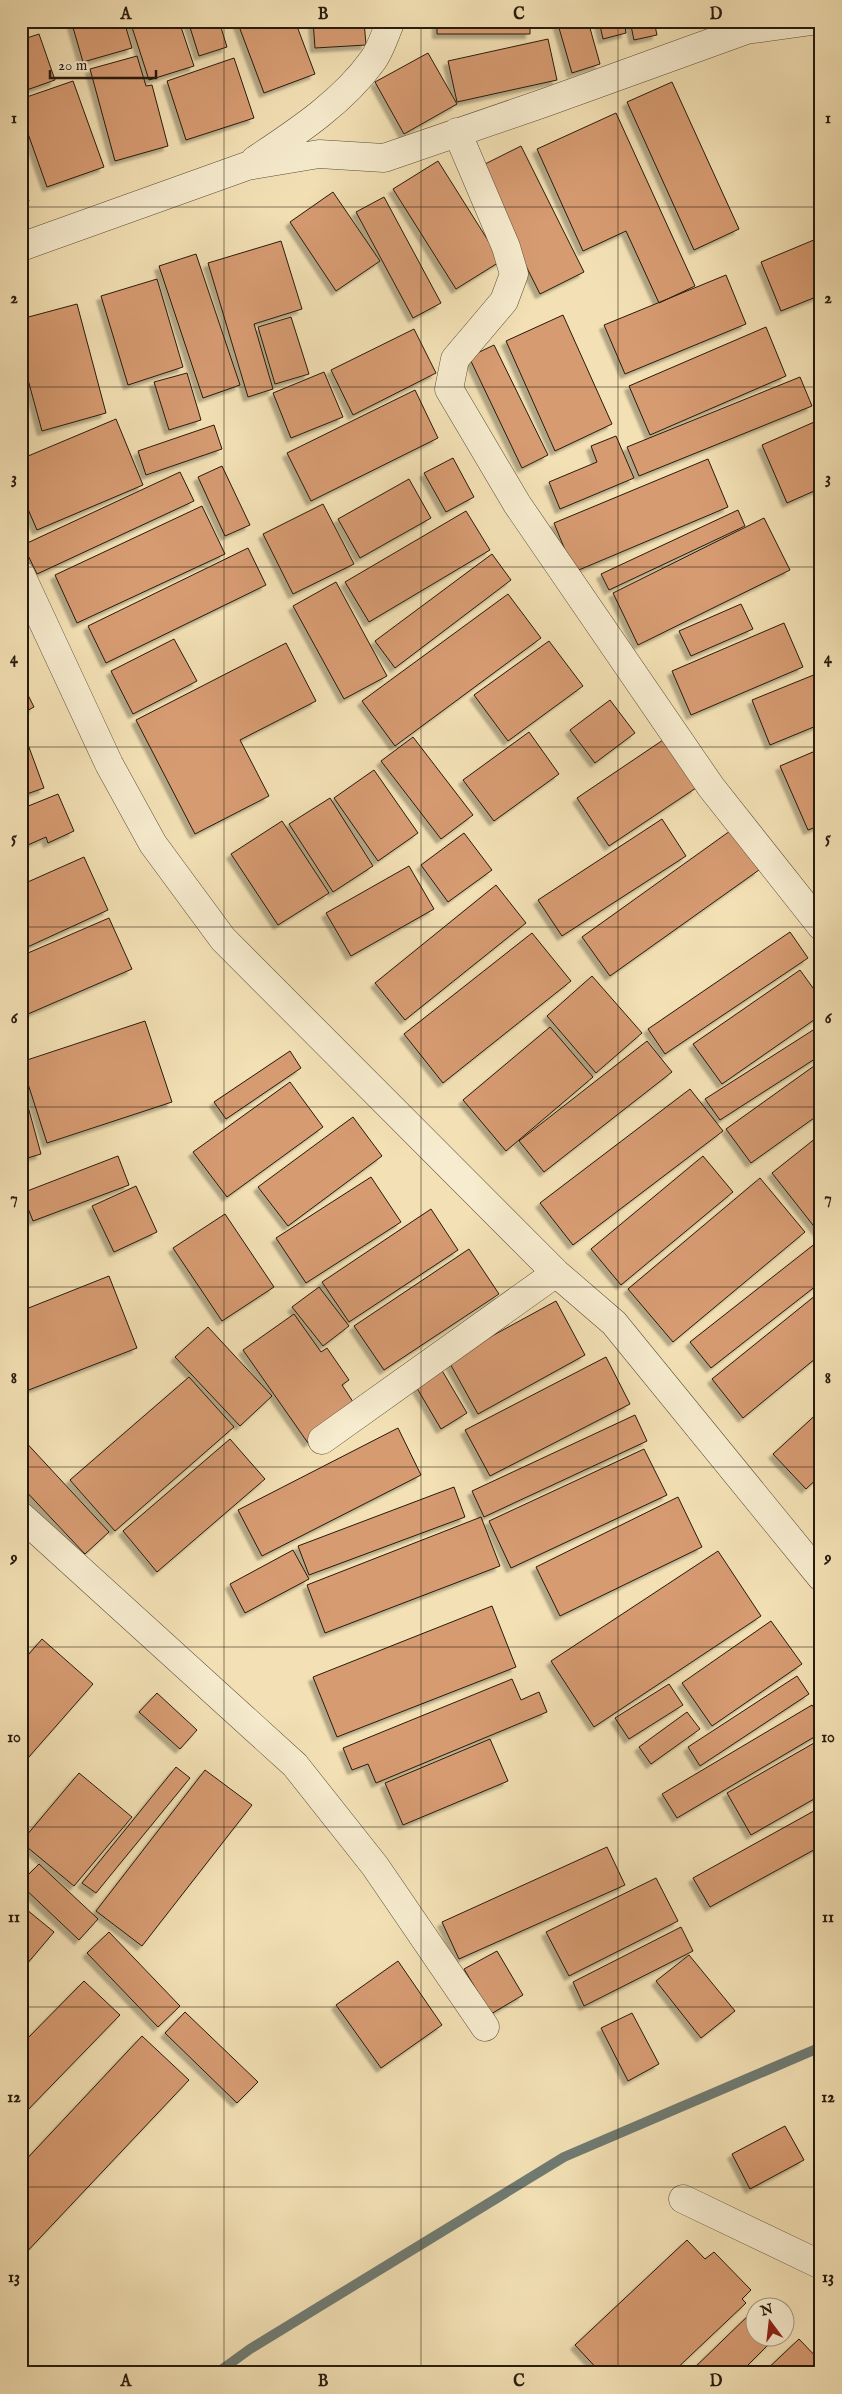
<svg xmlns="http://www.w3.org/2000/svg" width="842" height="2394" viewBox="0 0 842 2394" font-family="'IM FELL English',serif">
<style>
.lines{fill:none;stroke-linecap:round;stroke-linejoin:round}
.stream{stroke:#6f7b73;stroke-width:10}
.building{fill:#d79b72;stroke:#271b0d;filter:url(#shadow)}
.street-casing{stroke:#5a4c37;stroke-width:29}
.street{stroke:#f7eccf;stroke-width:28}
.grid{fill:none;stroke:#271b0d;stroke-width:1;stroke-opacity:0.55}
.neatline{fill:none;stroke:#271b0d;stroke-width:2}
.grid-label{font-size:16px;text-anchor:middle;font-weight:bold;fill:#271b0d}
</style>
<defs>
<filter id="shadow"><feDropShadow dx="-4.5" dy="4.5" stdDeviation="1" flood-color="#0004"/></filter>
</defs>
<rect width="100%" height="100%" fill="#f3e1b5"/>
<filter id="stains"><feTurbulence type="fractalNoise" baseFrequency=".004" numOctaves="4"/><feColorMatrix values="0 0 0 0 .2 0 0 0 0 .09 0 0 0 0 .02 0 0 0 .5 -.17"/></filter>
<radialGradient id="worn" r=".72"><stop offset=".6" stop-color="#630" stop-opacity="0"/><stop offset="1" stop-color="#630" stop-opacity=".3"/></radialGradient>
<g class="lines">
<path class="stream" d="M217,2373L250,2349L564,2157L821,2047"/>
</g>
<path class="building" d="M82,21H124L132,48L83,62L72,24Z
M130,21H179L194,66L149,80Z
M188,21H219L227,47L199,56Z
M237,21H295L315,74L264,93Z
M313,21H364L366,45L315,48Z
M437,21H530V34H437Z
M557,21H588L600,64L572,73Z
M599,21H624L626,33L603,39Z
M630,21H654L657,35L634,40Z
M39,34L55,80L21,92V40Z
M548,39L557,80L457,102L448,61Z
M428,53L457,104L404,134L375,82Z
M137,56L146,86L152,85L168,146L115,161L90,69Z
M234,58L254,118L186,140L167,81Z
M73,81L104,167L47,187L21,114V99Z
M672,82L739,229L694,250L627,102Z
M616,113L695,286L659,303L626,231L583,251L537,149Z
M521,146L584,272L540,294L477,168Z
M438,161L501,261L456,289L393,189Z
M21,177L29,201L21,203Z
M333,192L380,261L336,291L290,222Z
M384,197L441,303L413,318L356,212Z
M821,237V295L781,311L761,262Z
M281,241L302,309L254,324L273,389L248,397L208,263Z
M196,254L240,385L203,398L159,266Z
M726,275L746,324L625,374L604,325Z
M157,279L183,367L128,385L101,296Z
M77,304L106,413L42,431L21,354V319Z
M563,315L612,424L555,451L506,341Z
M291,317L309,374L275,384L258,327Z
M766,327L786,376L650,435L629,386Z
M414,329L436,373L353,415L331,370Z
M494,345L548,455L522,468L469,357Z
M324,372L343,417L291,438L273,393Z
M187,373L201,420L169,430L154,382Z
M800,377L812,406L639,476L627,447Z
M415,390L438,438L311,501L287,453Z
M21,408L28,439L21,440Z
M116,419L143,485L37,530L21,493V459Z
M821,419V488L787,503L762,445Z
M214,425L222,449L146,475L138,451Z
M616,436L634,478L560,509L549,482L597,462L591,446Z
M453,458L474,497L446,512L424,473Z
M708,459L728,507L574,572L554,523Z
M222,466L250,525L225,536L198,477Z
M180,472L194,501L37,574L23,545Z
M409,479L431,518L360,558L338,519Z
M323,504L354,564L293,594L263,534Z
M202,506L225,554L77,623L55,575Z
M738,510L745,526L609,590L601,574Z
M466,511L490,550L369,622L345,582Z
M764,518L790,570L638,645L613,593Z
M248,548L266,585L106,663L88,626Z
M492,554L511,580L395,668L375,641Z
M336,582L387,676L344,699L293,606Z
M508,594L541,638L395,746L362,701Z
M741,604L753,629L691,656L679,631Z
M784,623L803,667L691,715L672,671Z
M174,639L197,681L133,714L111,671Z
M549,641L583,686L508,741L474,695Z
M286,643L316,701L240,740L269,796L195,834L136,720Z
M821,672V724L770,745L752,700Z
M21,681L34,707L21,714Z
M610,700L635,733L595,763L570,730Z
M23,731L44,788L21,796V732Z
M529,732L559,774L494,821L463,780Z
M413,737L473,815L441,839L381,761Z
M663,740L696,788L609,846L577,798Z
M820,749L821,825L808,830L780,766Z
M374,770L418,833L378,861L334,798Z
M58,794L74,831L48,843L46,837L21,848V809Z
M330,798L373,866L333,892L289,824Z
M662,819L686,856L562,936L538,900Z
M282,821L329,893L278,925L231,854Z
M730,831L759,870L610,976L582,937Z
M464,833L492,870L448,902L421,865Z
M84,857L108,910L21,950V885Z
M409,866L434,909L351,956L326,913Z
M496,885L526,923L405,1020L375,983Z
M109,918L132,969L21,1017V956Z
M790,932L808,958L665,1054L648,1029Z
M532,933L571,981L443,1083L404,1034Z
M800,970L821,999V1015L722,1084L693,1044Z
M592,976L642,1033L596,1073L547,1016Z
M145,1021L172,1102L47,1143L21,1062Z
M821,1025V1055L720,1120L705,1099Z
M550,1027L593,1077L506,1151L463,1100Z
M647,1041L672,1072L544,1172L519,1141Z
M290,1051L301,1068L226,1119L214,1102Z
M821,1061V1113L751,1163L726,1129Z
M21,1081L41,1154L21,1160Z
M290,1082L323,1127L227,1197L193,1152Z
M690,1089L723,1131L573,1245L540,1203Z
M353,1117L382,1156L288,1226L258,1187Z
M821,1134V1233L820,1234L772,1173Z
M118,1156L129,1185L33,1221L22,1193Z
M703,1156L733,1192L621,1285L591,1249Z
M371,1177L401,1222L306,1283L276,1238Z
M760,1178L805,1232L673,1342L628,1289Z
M136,1186L157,1232L114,1252L92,1206Z
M431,1209L458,1250L349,1322L322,1282Z
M225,1214L274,1287L222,1321L173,1248Z
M821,1239V1282L711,1368L690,1342Z
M469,1249L499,1294L384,1370L354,1326Z
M109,1276L137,1348L21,1393V1311Z
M21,1279L28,1296L21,1298Z
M319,1287L349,1326L323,1346L292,1307Z
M821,1291V1354L743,1418L712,1379Z
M556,1301L585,1355L478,1414L448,1360Z
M294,1314L321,1352L327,1348L349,1380L342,1385L357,1408L308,1443L243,1350Z
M208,1327L272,1396L240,1426L175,1357Z
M606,1357L630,1404L490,1476L465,1430Z
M437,1362L467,1413L441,1429L411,1378Z
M189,1377L234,1427L115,1531L70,1480Z
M821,1410V1475L806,1489L773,1454Z
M635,1415L647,1441L484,1517L472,1491Z
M398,1428L421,1475L262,1556L238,1510Z
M21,1437L109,1532L85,1554L21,1486Z
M230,1439L265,1479L157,1572L123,1531Z
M644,1449L667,1495L511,1568L489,1521Z
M454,1487L465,1517L309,1575L298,1546Z
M678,1497L702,1547L560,1616L536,1567Z
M481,1517L500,1566L325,1633L307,1585Z
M293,1550L309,1579L245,1613L230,1584Z
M718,1551L761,1616L594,1727L551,1661Z
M492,1606L516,1667L337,1737L313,1677Z
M771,1621L802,1664L712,1726L682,1683Z
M42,1639L93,1684L21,1766V1663Z
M797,1676L809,1694L700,1766L688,1747Z
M512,1679L521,1700L539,1692L547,1712L376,1783L368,1764L352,1770L343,1748Z
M669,1684L683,1705L629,1739L615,1718Z
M157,1693L197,1730L180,1749L139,1712Z
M812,1705L821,1719V1733L677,1818L662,1794Z
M687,1712L700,1729L651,1764L639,1747Z
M490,1739L508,1781L403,1825L385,1783Z
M821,1739V1795L751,1835L727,1793Z
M176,1767L190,1778L96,1893L82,1883Z
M205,1770L252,1805L142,1946L96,1911Z
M79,1773L132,1817L74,1886L21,1842Z
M821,1807V1846L710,1907L693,1878Z
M607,1847L625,1885L459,1959L442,1922Z
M39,1864L98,1919L79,1940L21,1885V1882Z
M656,1878L678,1921L569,1976L546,1932Z
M21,1905L54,1932L21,1971Z
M681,1927L693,1951L584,2006L573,1982Z
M109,1932L180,2006L158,2027L87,1953Z
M497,1951L523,1995L491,2014L464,1969Z
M689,1955L735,2011L701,2038L656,1981Z
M398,1961L442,2025L381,2068L336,2005Z
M84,1981L120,2015L21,2117V2045Z
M185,2012L258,2082L237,2103L165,2033Z
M632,2013L659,2064L628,2081L601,2028Z
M142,2036L189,2080L21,2258V2165Z
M785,2126L804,2160L750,2189L732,2154Z
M687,2240L705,2259L714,2252L751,2290L742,2299L746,2303L672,2373H601L575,2345Z
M754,2310V2336H777L740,2373H689Z
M799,2339L821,2362V2373H763Z"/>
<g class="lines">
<defs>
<path id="street" d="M457,132L506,247L514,274L504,301L455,359L449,389L517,504L711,787L821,926
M255,160C297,132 343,102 373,60C381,49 385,34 391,21
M21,247L247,166L319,154L384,158L544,103L746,30L812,21
M21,575L109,764L153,844L223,939L556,1273L614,1323L821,1577
M322,1440L556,1273
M21,1516L295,1765L375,1866L485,2027
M683,2199L821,2265"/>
</defs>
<use href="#street" class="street-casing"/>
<use href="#street" class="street"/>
</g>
<path class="grid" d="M224,21V2373M421,21V2373M618,21V2373M21,207H821M21,387H821M21,567H821M21,747H821M21,927H821M21,1107H821M21,1287H821M21,1467H821M21,1647H821M21,1827H821M21,2007H821M21,2187H821"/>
<rect width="842" height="2394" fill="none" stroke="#f3e1b5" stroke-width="55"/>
<g transform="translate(770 2322) rotate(345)"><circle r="24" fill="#f7eccf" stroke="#a49881"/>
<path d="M0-4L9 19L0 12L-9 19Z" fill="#8f2418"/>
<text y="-8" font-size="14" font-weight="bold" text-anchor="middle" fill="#271b0d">N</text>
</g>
<path d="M50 70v8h106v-8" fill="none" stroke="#271b0d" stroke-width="2.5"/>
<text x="58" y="70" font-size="15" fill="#271b0d" stroke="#f7eccf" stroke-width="4" paint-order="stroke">20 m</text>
<rect x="28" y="28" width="786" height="2338" class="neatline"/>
<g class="grid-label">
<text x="126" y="19">A</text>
<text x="323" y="19">B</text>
<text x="519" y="19">C</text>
<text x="716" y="19">D</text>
<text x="14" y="123">1</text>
<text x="828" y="123">1</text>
<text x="14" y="303">2</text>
<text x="828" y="303">2</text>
<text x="14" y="483">3</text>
<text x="828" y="483">3</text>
<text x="14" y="663">4</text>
<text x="828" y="663">4</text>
<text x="14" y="843">5</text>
<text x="828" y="843">5</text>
<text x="14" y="1023">6</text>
<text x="828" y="1023">6</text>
<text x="14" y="1203">7</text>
<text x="828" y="1203">7</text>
<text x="14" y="1383">8</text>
<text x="828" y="1383">8</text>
<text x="14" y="1563">9</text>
<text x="828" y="1563">9</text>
<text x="14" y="1742">10</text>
<text x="828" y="1742">10</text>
<text x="14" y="1922">11</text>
<text x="828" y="1922">11</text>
<text x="14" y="2102">12</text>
<text x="828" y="2102">12</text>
<text x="14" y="2282">13</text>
<text x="828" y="2282">13</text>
<text x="126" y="2386">A</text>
<text x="323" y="2386">B</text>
<text x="519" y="2386">C</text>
<text x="716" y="2386">D</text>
</g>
<rect width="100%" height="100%" filter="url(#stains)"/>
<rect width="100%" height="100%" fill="url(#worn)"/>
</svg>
